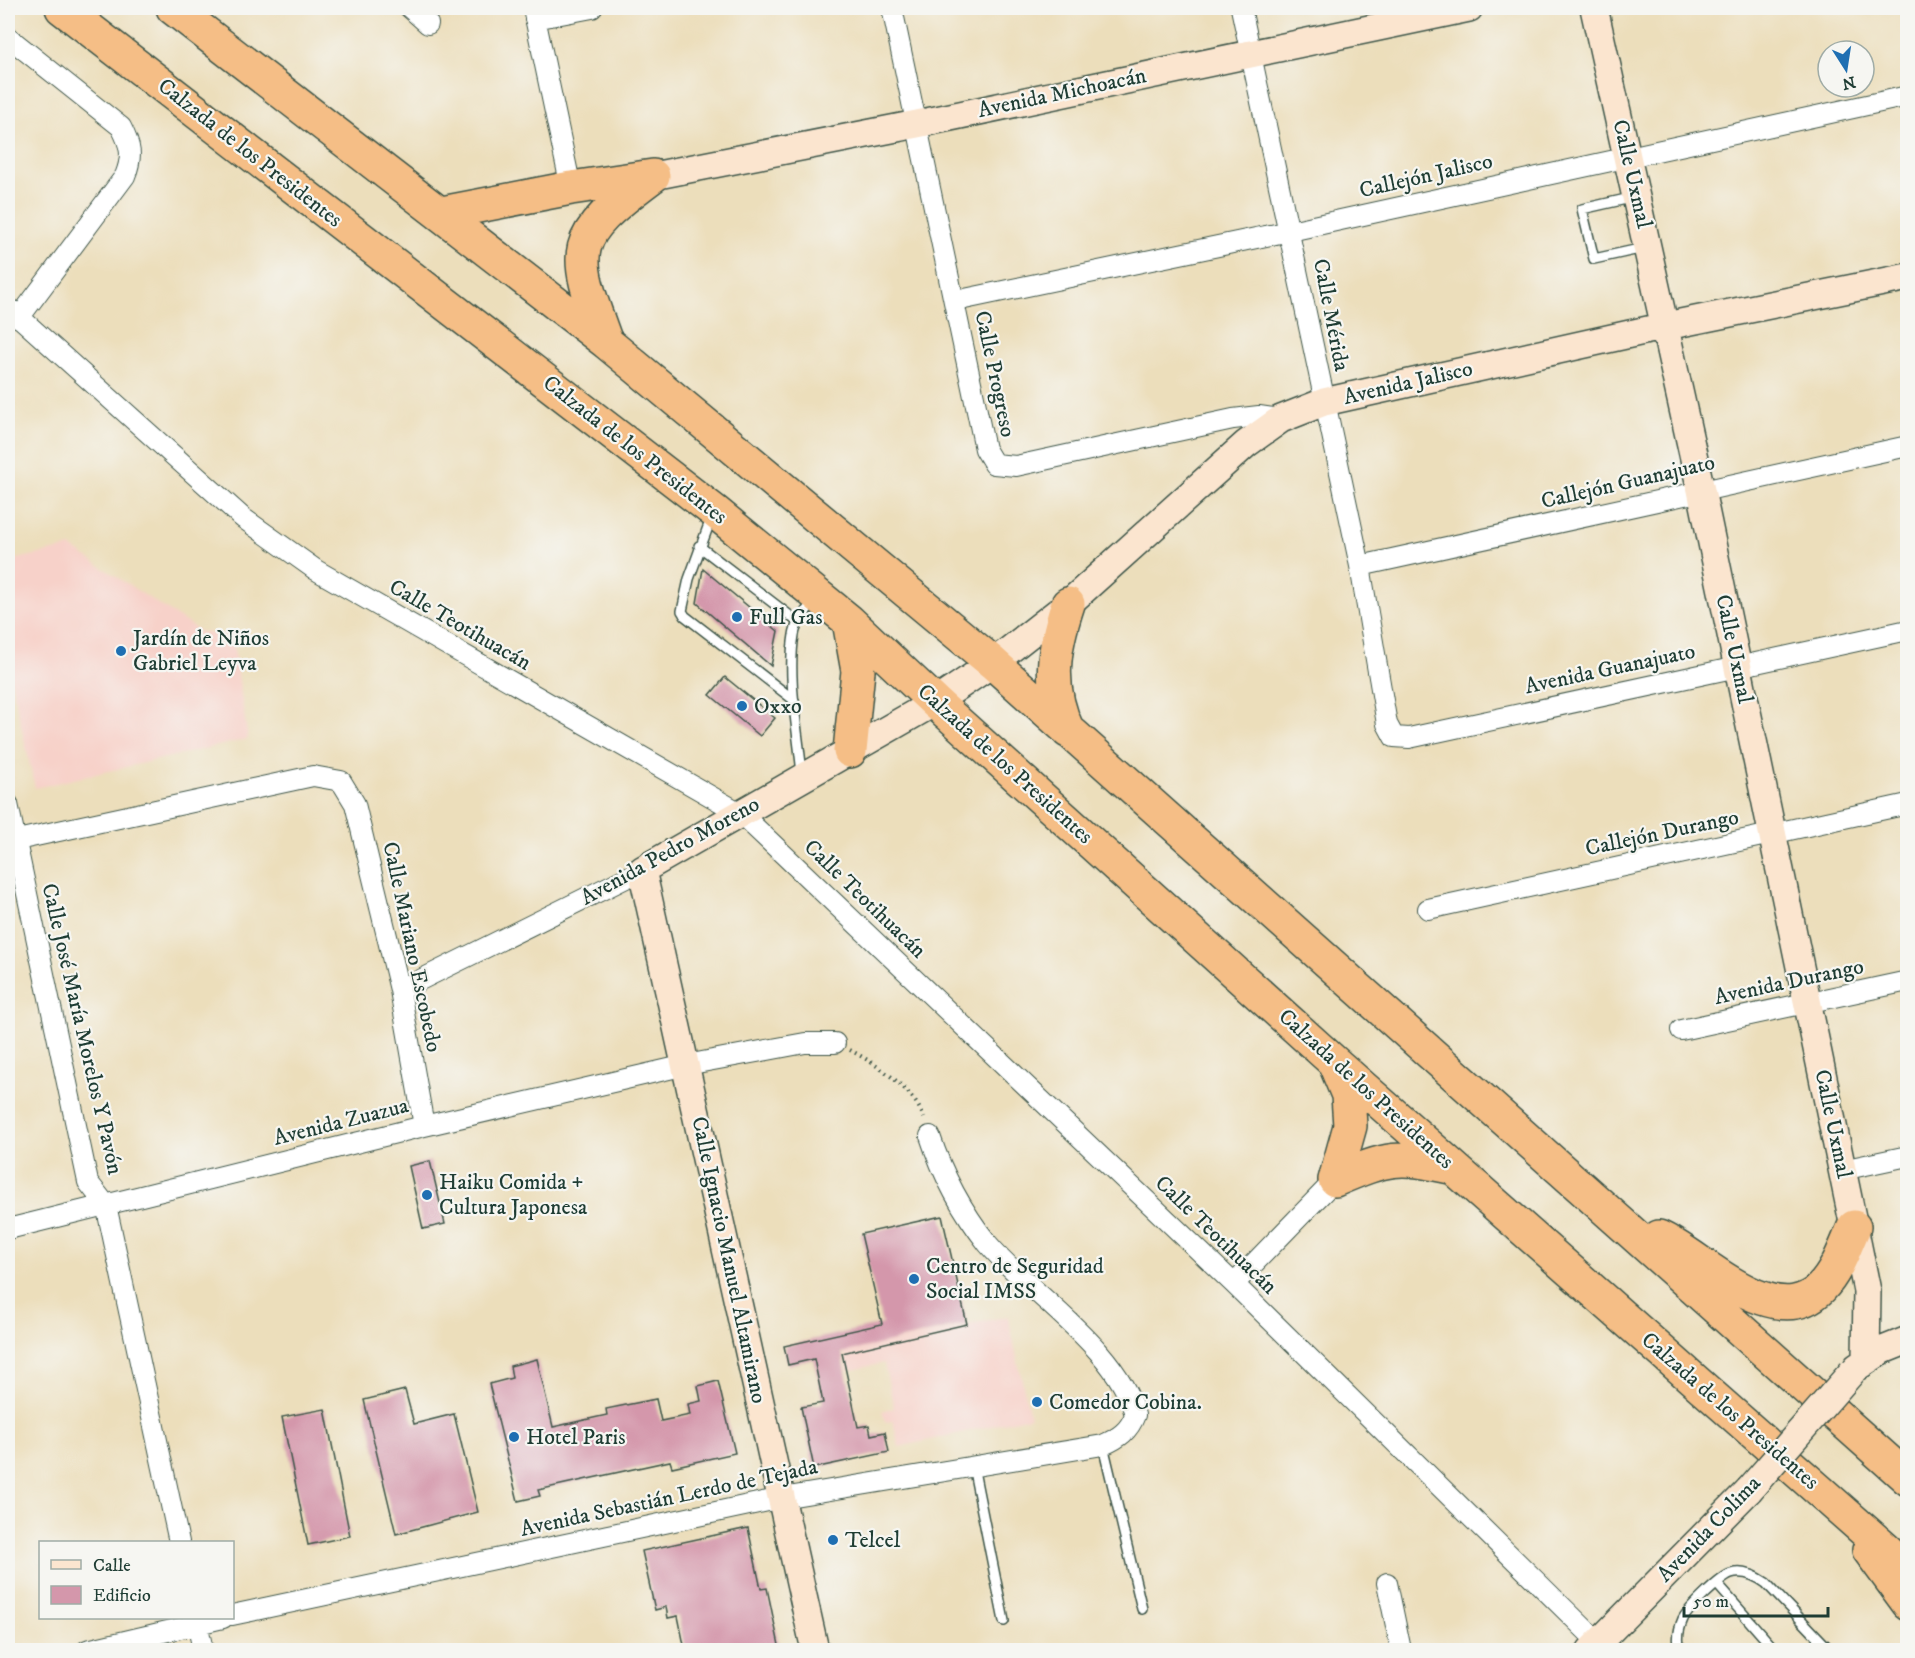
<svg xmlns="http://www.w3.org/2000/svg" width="1915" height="1658" viewBox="0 0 1915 1658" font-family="'IM FELL DW Pica',serif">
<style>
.built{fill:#f7d1c9}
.building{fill:#d497ab}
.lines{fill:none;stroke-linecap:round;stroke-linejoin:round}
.lane-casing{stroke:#3e5548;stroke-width:12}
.street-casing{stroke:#3e5548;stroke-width:22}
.secondary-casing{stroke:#3e5548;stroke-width:30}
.highway-casing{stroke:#3e5548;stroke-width:36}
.path{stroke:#3e5548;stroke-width:4;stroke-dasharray:1.5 4.5;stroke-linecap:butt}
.lane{stroke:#fff;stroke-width:9}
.street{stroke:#fff;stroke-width:20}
.secondary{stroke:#fbe5cf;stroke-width:27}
.highway{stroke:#f5be86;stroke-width:33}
.secondary-bridge-casing{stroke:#3e5548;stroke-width:30;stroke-linecap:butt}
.secondary-bridge{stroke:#fbe5cf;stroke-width:27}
.poi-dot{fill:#1f6fb2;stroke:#f6f6f2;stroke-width:2}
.labels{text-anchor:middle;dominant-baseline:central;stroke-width:4.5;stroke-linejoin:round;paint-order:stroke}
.street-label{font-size:22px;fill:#1f3d34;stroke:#f6f6f2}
.poi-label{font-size:22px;fill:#1f3d34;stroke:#f6f6f2;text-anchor:start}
</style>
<rect width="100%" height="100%" fill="#f6f6f2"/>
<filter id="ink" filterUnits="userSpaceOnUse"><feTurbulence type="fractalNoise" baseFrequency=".0167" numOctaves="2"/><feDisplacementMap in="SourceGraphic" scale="12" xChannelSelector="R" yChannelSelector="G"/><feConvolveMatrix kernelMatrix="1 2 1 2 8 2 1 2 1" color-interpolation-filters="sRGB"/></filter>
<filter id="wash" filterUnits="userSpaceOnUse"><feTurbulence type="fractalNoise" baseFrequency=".008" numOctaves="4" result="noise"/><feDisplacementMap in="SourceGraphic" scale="24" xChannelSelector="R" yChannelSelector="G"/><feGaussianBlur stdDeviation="1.35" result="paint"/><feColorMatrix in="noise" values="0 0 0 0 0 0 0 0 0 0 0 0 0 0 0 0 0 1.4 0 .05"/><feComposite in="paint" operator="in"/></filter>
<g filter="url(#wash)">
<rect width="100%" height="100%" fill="#ecdebb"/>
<path class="built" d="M71,547L201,632L232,635L248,739L35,788L8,667V561Z
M1008,1316L1030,1417L899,1447L893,1421L885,1422L882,1411L894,1408L884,1363L848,1371L844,1352Z"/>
<g id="blocks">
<path class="building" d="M703,569L778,631L771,666L697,603Z
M725,677L775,718L760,736L710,695Z
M430,1161L445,1224L423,1229L409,1166Z
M942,1216L967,1324L842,1353L858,1427L869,1425L871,1435L885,1432L889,1452L814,1468L801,1407L823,1403L814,1359L788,1365L784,1346L882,1324L861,1234Z
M537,1359L553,1427L607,1415L606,1409L656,1399L661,1421L690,1415L688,1404L701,1401L698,1386L718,1381L735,1453L672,1467L670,1461L565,1484L538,1490L540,1496L518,1501L489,1384L512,1378L510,1366Z
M405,1390L414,1424L454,1414L478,1512L396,1534L364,1400Z
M325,1409L350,1536L308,1545L282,1417Z
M748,1528L761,1589L767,1588L780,1650H685L678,1616L668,1618L666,1607L655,1610L642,1551Z"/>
</g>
</g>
<g filter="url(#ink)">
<use href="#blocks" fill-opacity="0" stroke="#3e5548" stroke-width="1.5"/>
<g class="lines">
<defs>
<path id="lane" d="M1635,197L1582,209L1594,259L1644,248
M712,516L689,579L682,611L685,616L794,700
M699,546L798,622
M802,774C798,731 787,677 794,635C796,621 807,610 815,600
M1103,1445L1142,1609
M973,1466L1004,1621
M1717,1584L1775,1650
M1680,1650C1677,1640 1679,1628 1683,1619C1688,1609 1720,1578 1731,1574C1744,1570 1756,1576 1766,1583L1830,1650
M1809,1650L1820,1640"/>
<path id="street" d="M410,8L428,24
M533,8L571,188
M892,8L985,449L994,464L1016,466L1233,419L1259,416L1281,419
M1241,8L1360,566L1387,724L1394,737L1409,738L1908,630
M535,19L592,8
M8,37L121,127C131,146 133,156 125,176L19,318
M955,301L1290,231L1908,96
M8,307L243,518L316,570L740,813L1234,1284L1599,1643
M1360,566L1908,446
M8,804L88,1182L106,1205L179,1542
M8,842L313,776L341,781L355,804L400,990L424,1126
M1428,909L1908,804
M400,990L642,870
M1681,1030L1908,981
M1842,1170L1908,1156
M8,1229L424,1126L686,1065L805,1043H835
M1234,1284L1335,1180
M1387,1583L1401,1650
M232,1615L782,1498L1103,1445C1119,1438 1129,1431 1135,1415C1119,1349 1031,1295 988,1244C962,1211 943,1176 930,1136
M196,1618L203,1650
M87,1650L223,1618"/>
<path id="secondary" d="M1594,8L1701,490L1854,1227L1867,1291L1866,1359
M653,176L917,124L1469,8
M1857,1367L1883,1350L1908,1340
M815,1650L642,870L935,702L993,663L1068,604L1246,444L1281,419L1324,402L1666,326L1908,277
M1591,1650L1749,1490"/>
<path id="highway" d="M62,8L714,511L849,621L935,702L1333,1061L1908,1569
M173,8L606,342L993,663L1908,1479
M442,213L571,188L653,176
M606,342C572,249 567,240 650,178
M849,621L858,671L850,751
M1068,731C1047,687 1053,649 1068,604
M1335,1064L1348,1095L1350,1126L1335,1180
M1335,1180C1389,1157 1397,1155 1454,1168
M1659,1237C1702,1256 1774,1335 1821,1288C1837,1272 1845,1247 1854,1227
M1869,1550L1908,1603"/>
</defs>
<use href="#lane" class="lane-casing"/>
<use href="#street" class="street-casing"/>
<use href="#secondary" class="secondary-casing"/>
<use href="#highway" class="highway-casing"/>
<path class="path" d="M850,1050C878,1065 913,1088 924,1118"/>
<use href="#lane" class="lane"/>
<use href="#street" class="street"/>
<use href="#secondary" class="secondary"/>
<use href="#highway" class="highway"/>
<defs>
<path id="secondary-bridge" d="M1749,1490L1852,1372"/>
</defs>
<use href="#secondary-bridge" class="secondary-bridge-casing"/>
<use href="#secondary-bridge" class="secondary-bridge"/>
</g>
</g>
<g class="poi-dot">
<circle cx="737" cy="617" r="6"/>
<circle cx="121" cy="651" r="6"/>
<circle cx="742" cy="706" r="6"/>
<circle cx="427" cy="1195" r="6"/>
<circle cx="914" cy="1279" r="6"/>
<circle cx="1037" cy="1402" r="6"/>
<circle cx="514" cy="1437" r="6"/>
<circle cx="833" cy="1540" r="6"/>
</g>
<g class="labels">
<g class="street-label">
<text transform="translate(1062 93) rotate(-12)">Avenida Michoacán</text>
<text transform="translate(250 153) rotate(38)">Calzada de los Presidentes</text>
<text transform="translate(1632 174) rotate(77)">Calle Uxmal</text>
<text transform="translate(1426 176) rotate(-13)">Callejón Jalisco</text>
<text transform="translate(1331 315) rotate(79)">Calle Mérida</text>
<text transform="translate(995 374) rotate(78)">Calle Progreso</text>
<text transform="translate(1408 383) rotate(-13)">Avenida Jalisco</text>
<text transform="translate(635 450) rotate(38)">Calzada de los Presidentes</text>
<text transform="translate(1628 482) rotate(-13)">Callejón Guanajuato</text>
<text transform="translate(460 625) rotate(30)">Calle Teotihuacán</text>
<text transform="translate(1734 649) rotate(78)">Calle Uxmal</text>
<text transform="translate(1610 669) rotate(-12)">Avenida Guanajuato</text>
<text transform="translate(1005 764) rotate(42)">Calzada de los Presidentes</text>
<text transform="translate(1662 833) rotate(-12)">Callejón Durango</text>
<text transform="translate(670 851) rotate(-29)">Avenida Pedro Moreno</text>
<text transform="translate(865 899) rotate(44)">Calle Teotihuacán</text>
<text transform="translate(412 947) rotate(78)">Calle Mariano Escobedo</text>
<text transform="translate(1789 982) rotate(-12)">Avenida Durango</text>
<text transform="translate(82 1029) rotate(77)">Calle José María Morelos Y Pavón</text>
<text transform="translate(1366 1089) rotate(42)">Calzada de los Presidentes</text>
<text transform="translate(341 1122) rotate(-14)">Avenida Zuazua</text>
<text transform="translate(1833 1124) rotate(78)">Calle Uxmal</text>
<text transform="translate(1216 1235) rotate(44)">Calle Teotihuacán</text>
<text transform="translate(729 1260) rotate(78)">Calle Ignacio Manuel Altamirano</text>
<text transform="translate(1730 1411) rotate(41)">Calzada de los Presidentes</text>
<text transform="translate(669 1498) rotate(-12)">Avenida Sebastián Lerdo de Tejada</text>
<text transform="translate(1709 1529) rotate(-46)">Avenida Colima</text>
</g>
<g class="poi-label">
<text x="749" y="617">Full Gas</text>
<text x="133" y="638">Jardín de Niños<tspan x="133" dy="25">Gabriel Leyva</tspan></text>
<text x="754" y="706">Oxxo</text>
<text x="439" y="1182">Haiku Comida +<tspan x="439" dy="25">Cultura Japonesa</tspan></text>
<text x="926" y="1266">Centro de Seguridad<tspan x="926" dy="25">Social IMSS</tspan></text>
<text x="1049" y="1402">Comedor Cobina.</text>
<text x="526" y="1437">Hotel Paris</text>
<text x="845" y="1540">Telcel</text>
</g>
</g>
<rect width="1915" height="1658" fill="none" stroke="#f6f6f2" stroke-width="30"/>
<rect x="39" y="1541" width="195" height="78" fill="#f6f6f2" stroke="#a0aca6" stroke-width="1.5"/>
<rect x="51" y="1560" width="30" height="9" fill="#fbe5cf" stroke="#a0aca6" stroke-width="1.5"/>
<text x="93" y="1571" font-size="18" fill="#1f3d34">Calle</text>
<rect x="51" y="1586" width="30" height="18" fill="#d497ab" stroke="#a0aca6" stroke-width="1.5"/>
<text x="93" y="1601" font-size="18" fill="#1f3d34">Edificio</text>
<g transform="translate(1846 69) rotate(168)"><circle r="28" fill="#f6f6f2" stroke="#a0aca6" stroke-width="1.5"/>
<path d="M0-4.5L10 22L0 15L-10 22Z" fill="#1f6fb2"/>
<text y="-9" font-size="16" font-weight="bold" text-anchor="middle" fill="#1f3d34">N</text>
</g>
<path d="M1684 1607v9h144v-9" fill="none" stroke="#1f3d34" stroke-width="3"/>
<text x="1693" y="1607" font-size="18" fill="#1f3d34" stroke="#f6f6f2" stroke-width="4.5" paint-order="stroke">50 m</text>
</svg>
